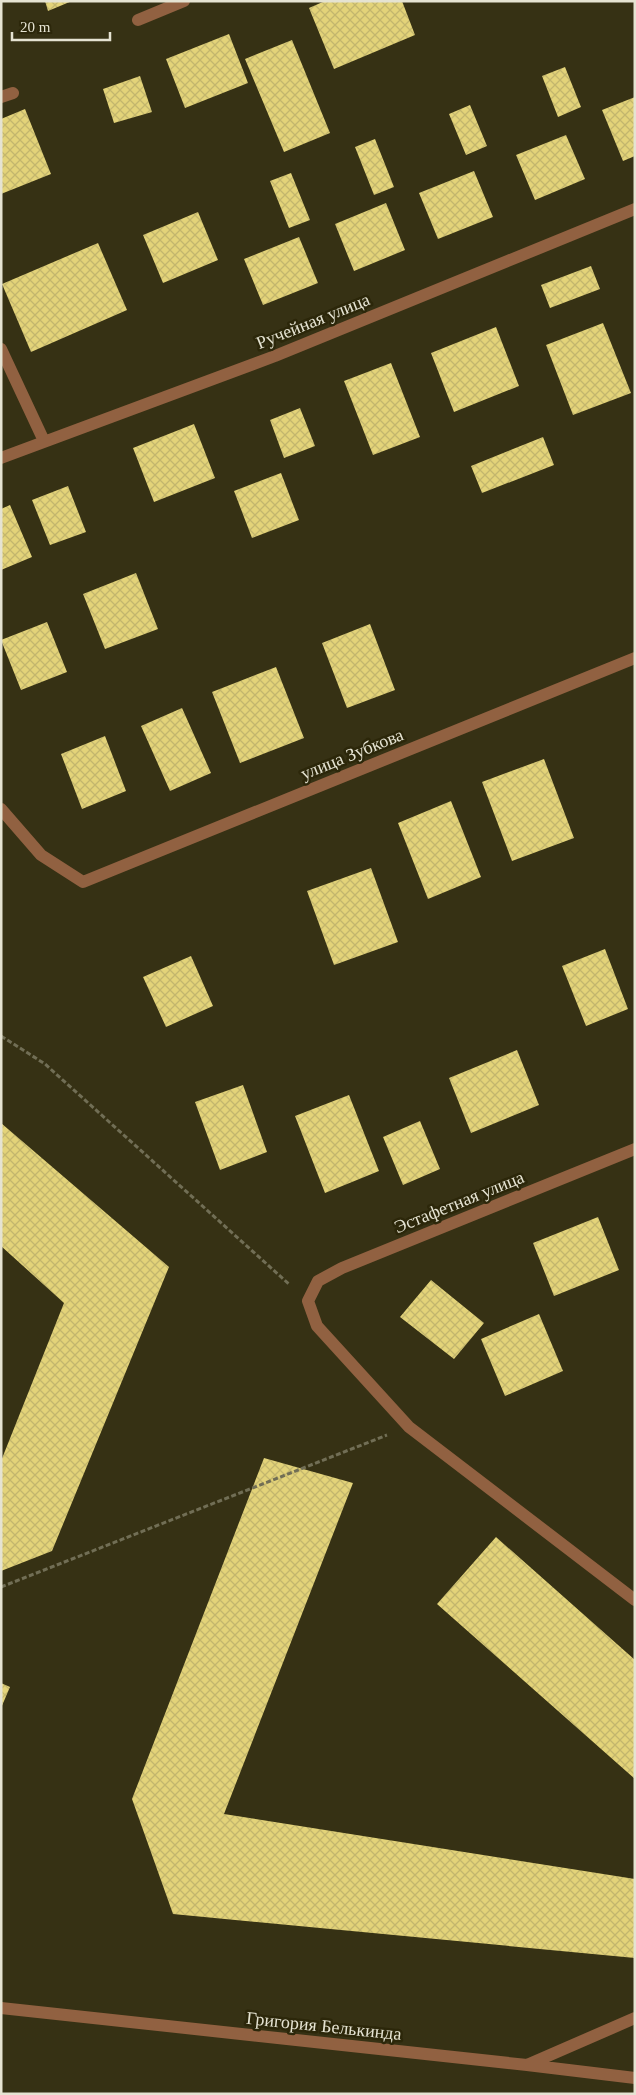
<svg xmlns="http://www.w3.org/2000/svg" width="636" height="2095" viewBox="0 0 636 2095" font-family="Georgia,serif">
<style>
.building{fill:url(#building-cross-hatch)}
.lines{fill:none;stroke-linecap:round;stroke-linejoin:round}
.path{stroke:#716e55;stroke-width:3;stroke-dasharray:5 2.5;stroke-linecap:butt}
.minor{stroke:#916141;stroke-width:12}
.labels{text-anchor:middle;dominant-baseline:central;stroke-width:5;stroke-linejoin:round;paint-order:stroke}
.street-label{font-size:18px;fill:#e5e3d2;stroke:#2c270a}
</style>
<defs>
<pattern id="building-cross-hatch" width="8" height="8" patternUnits="userSpaceOnUse" patternTransform="scale(1.25)"><rect width="8" height="8" fill="#e3d379"/><path d="M0 0l8 8M0 8l8-8" fill="none" stroke="#c3b66d"/></pattern>
</defs>
<rect width="100%" height="100%" fill="#363114"/>
<path class="building" d="M45,1H72L48,11Z
M325,1H402L415,35L334,69L309,8Z
M229,34L248,83L185,108L166,59Z
M292,40L330,133L284,152L245,59Z
M565,67L581,107L558,117L542,76Z
M140,76L152,112L114,123L103,89Z
M635,97V156L623,161L602,110Z
M470,105L487,146L466,155L449,114Z
M25,109L51,174L1,194V119Z
M566,135L585,179L535,200L516,155Z
M375,139L394,187L374,195L355,147Z
M474,171L493,217L438,239L419,193Z
M291,173L310,220L289,228L270,181Z
M386,203L405,250L354,271L335,224Z
M198,212L218,260L163,283L143,235Z
M299,237L318,283L263,305L244,259Z
M98,243L127,310L31,352L2,284Z
M591,266L600,289L550,308L541,285Z
M603,323L631,393L573,415L546,345Z
M496,327L519,386L454,412L431,353Z
M391,363L420,437L373,455L344,381Z
M300,408L315,446L284,458L270,420Z
M194,424L215,478L154,502L133,448Z
M543,437L554,465L482,493L471,466Z
M281,473L299,520L252,538L234,491Z
M68,486L86,532L50,545L32,500Z
M10,505L32,557L1,570V509Z
M136,573L158,629L105,649L83,594Z
M47,622L67,672L21,690L1,640Z
M370,624L395,690L347,708L322,643Z
M276,667L304,738L240,763L212,692Z
M182,708L211,773L170,791L141,726Z
M105,736L126,791L82,809L61,754Z
M544,759L574,838L512,861L482,782Z
M451,801L481,877L428,899L398,823Z
M371,868L398,942L334,965L307,891Z
M605,949L628,1009L586,1026L562,966Z
M191,956L213,1006L166,1027L143,977Z
M517,1050L539,1105L471,1133L449,1078Z
M243,1085L267,1152L220,1170L195,1102Z
M349,1095L379,1171L325,1193L295,1116Z
M420,1121L440,1169L403,1185L383,1137Z
M1,1123L169,1267L52,1551L1,1571V1461L64,1303L1,1246Z
M598,1217L619,1270L554,1296L533,1243Z
M431,1280L484,1323L454,1359L400,1317Z
M539,1314L563,1371L505,1396L481,1339Z
M264,1458L353,1483L224,1814L635,1879V1958L173,1914L132,1799Z
M496,1537L635,1660V1779L437,1604Z
M1,1683L10,1687L1,1708Z"/>
<g class="lines">
<path class="path" d="M1,1036L45,1064L290,1285
M1,1587L387,1435"/>
<path class="minor" d="M138,20L184,1
M1,97L13,93
M1,349L44,441
M1,458L275,356L635,209
M1,809L41,855L83,882L635,658
M635,1149L342,1268L318,1281L308,1301L317,1326L409,1427L635,1600
M1,2008L527,2065L635,2018
M527,2065L635,2078"/>
</g>
<g class="labels">
<g class="street-label">
<text transform="translate(313 321) rotate(-22)">Ручейная улица</text>
<text transform="translate(352 754) rotate(-22)">улица Зубкова</text>
<text transform="translate(459 1202) rotate(-22)">Эстафетная улица</text>
<text transform="translate(324 2026) rotate(6)">Григория Белькинда</text>
</g>
</g>
<rect width="636" height="2095" fill="none" stroke="#e5e3d2" stroke-width="5"/>
<path d="M12 32v8h98v-8" fill="none" stroke="#e5e3d2" stroke-width="2.5"/>
<text x="20" y="32" font-size="15" fill="#e5e3d2" stroke="#2c270a" stroke-width="4" paint-order="stroke">20 m</text>
</svg>
